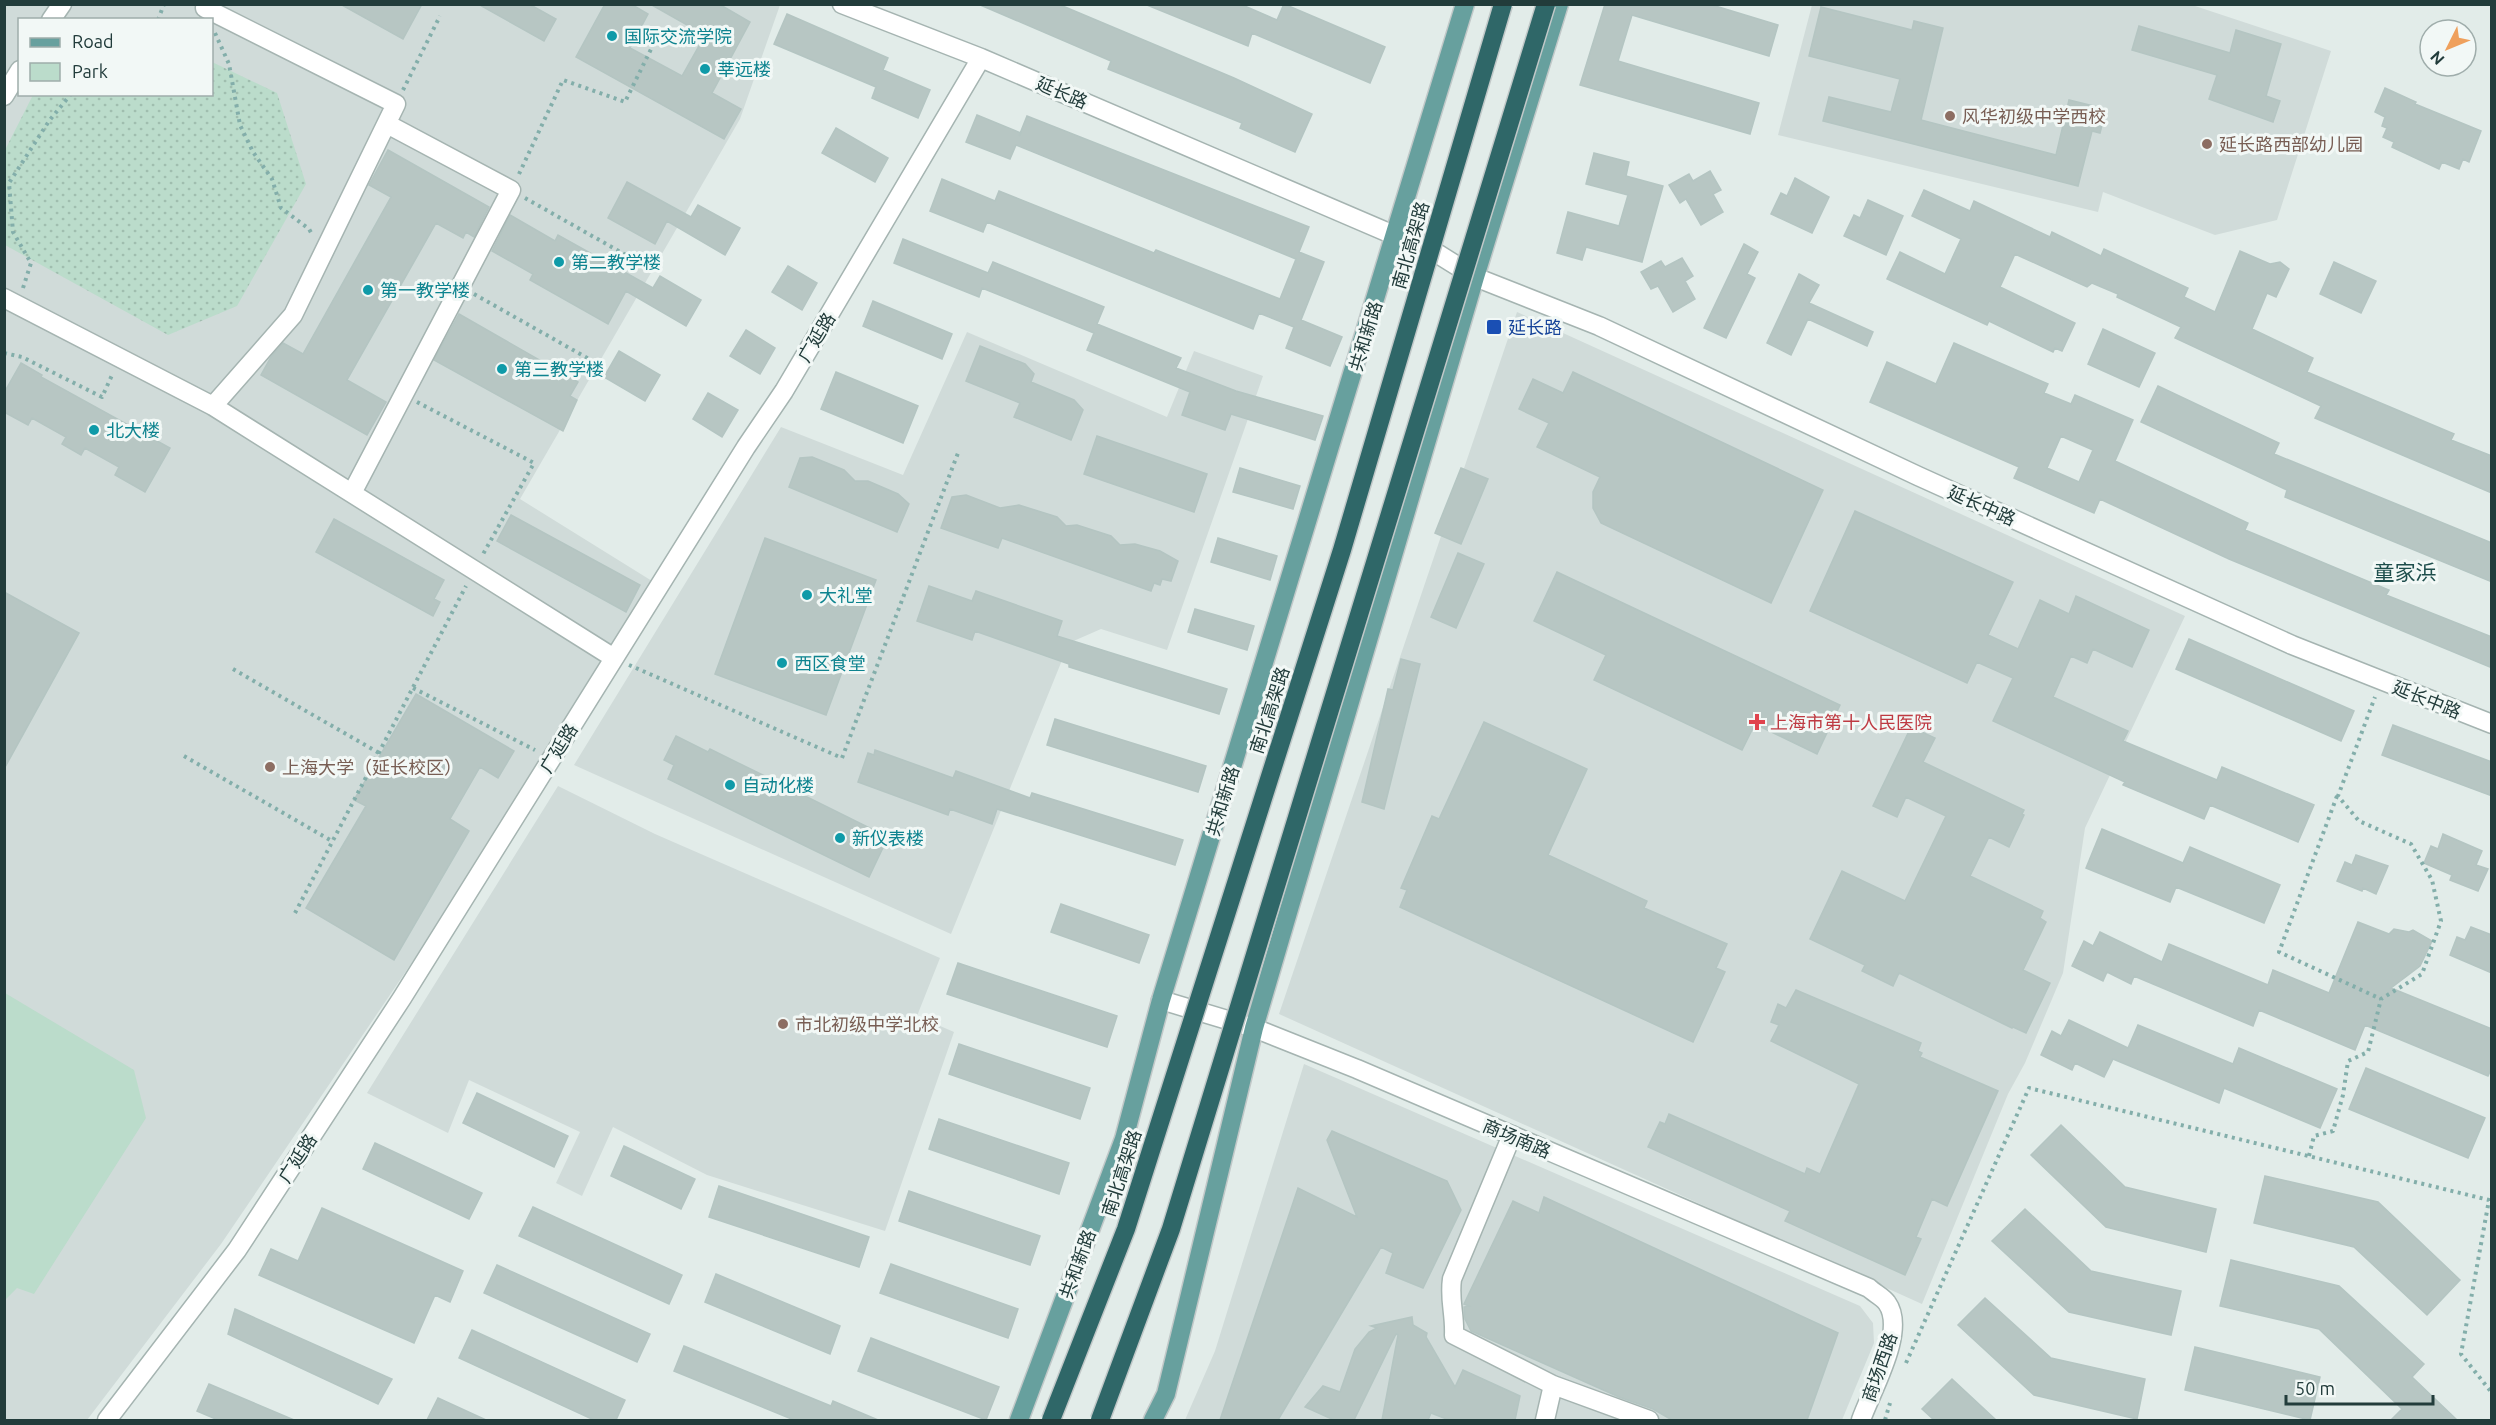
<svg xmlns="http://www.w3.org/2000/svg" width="2496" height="1425" viewBox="0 0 2496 1425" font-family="Ubuntu,'Noto Sans SC',sans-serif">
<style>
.built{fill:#d0dbd9;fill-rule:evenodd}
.grass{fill:url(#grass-dots)}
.park{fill:#bbdccb}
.building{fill:#b7c6c3;stroke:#b4c5c2;stroke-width:1.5;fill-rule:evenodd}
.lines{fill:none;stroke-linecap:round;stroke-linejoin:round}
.minor-casing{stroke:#a5b4b1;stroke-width:21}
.major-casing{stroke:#c1c8c8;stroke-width:21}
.path{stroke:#83aeaa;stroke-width:4;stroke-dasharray:3 4.5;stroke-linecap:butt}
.minor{stroke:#fff;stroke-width:18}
.major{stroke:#67a09e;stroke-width:18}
.highway-bridge-casing{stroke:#c1c8c8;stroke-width:21;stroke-linecap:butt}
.highway-bridge{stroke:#2f6768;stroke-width:18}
.culture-dot{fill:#0f9aa8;stroke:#f2f8f6;stroke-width:2}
.education-dot{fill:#8d6e63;stroke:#f2f8f6;stroke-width:2}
.transit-dot{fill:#1a4fb4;stroke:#f2f8f6;stroke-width:2}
.health-dot{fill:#e0444e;stroke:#f2f8f6;stroke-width:2}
.labels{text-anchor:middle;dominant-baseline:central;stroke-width:6;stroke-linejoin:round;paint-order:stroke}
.culture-label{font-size:18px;fill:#0d838f;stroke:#f2f8f6;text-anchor:start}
.street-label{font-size:18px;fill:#223c3b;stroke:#f2f8f6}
.education-label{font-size:18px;fill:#785e54;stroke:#f2f8f6;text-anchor:start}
.transit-label{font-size:18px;fill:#164399;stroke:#f2f8f6;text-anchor:start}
.health-label{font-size:18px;fill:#be3a42;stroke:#f2f8f6;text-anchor:start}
.quarter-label{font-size:21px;fill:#1e4e4c;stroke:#f2f8f6}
</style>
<defs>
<pattern id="grass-dots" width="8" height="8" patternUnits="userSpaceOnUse" patternTransform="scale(1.5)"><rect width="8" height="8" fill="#bbdccb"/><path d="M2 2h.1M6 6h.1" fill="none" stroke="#a0beaf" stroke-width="1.8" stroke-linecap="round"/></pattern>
</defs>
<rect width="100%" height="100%" fill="#e2ece9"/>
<path class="built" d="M5,5H780L740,119L520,499L652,581L419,952L221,1244L87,1420H5ZM20,20H212V94H20Z
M1812,5H2192L2331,51L2277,220L2215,235L2103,192L2098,212L1778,135Z
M1517,312L2185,616L2085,828L2063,973L2025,1063L2008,1094L1922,1304L1279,1014Z
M967,332L1167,417L1194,351L1263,376L1167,650L1101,629L1069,643L951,934L574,765L781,427L903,475Z
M558,786L655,834L940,958L917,1016L954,1032L885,1231L707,1175L613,1127L582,1196L556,1183L580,1132L469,1080L448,1133L367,1093Z
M1304,1064L1860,1306L1873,1323L1874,1343L1842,1420H1185L1215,1351Z"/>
<path class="grass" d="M212,62L277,93L306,184L237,306L168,335L5,245V150L33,95L212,94Z"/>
<path class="park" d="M5,993L134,1070L146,1118L34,1294L17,1288L5,1300Z"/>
<path class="building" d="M340,4H422L403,39Z
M478,4H529L556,19L544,41Z
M605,4H631L648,14L630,48L682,76L705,35L650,4H719L750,22L712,93L741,109L724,139L576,57Z
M978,4H1058L1234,78L1312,114L1295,152L1240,128L1242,123L1108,69L1111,61Z
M1240,4L1277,20L1284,4L1385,47L1370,83L1252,33L1248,46L1147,5Z
M1605,4H1709L1778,25L1769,56L1632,15L1618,61L1759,103L1750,134L1580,85Z
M1821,7L1912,30L1914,21L1943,28L1921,120L2056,155L2069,100L2106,109L2100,133L2092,131L2078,186L1823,121L1829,97L1891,112L1900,79L1809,56Z
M787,14L888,58L883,70L930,90L918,118L872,98L876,87L774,44Z
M2139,26L2230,53L2236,30L2281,44L2266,96L2280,101L2273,122L2209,99L2217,75L2132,50Z
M2385,88L2416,102L2415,104L2481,131L2469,162L2463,159L2459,169L2442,162L2439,169L2392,147L2394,142L2383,137L2387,128L2382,126L2385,117L2375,112Z
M977,115L1021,133L1019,136L1027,116L1309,227L1299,252L1324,262L1301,320L1342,337L1330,366L1286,348L1294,327L1259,313L1253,329L987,222L983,232L930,211L942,179L995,201L999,191L1154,253L1156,250L1280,299L1296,259L1016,145L1010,159L966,142Z
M836,128L888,158L875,182L822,153Z
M388,150L489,207L474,237L466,232L463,238L436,223L347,380L386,402L367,435L261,375L271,357L283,343L303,354L391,197L369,185Z
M1594,153L1629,162L1626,176L1663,186L1642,262L1586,247L1582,260L1557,253L1568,212L1619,226L1628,195L1586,184Z
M1710,171L1721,190L1713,194L1723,212L1701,225L1686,199L1680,203L1669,185L1689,174L1693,181Z
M1795,178L1829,197L1812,233L1771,214L1781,193L1787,196Z
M627,182L691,217L698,205L740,228L725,255L667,221L655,244L608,218Z
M1924,190L1970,211L1974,201L2050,237L2052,232L2101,256L2104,249L2188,288L2184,297L2215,312L2240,251L2270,264L2280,262L2289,269L2276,297L2267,293L2252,329L2313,358L2307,372L2454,434L2451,440L2492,456V493L2315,418L2321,406L2175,338L2181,327L2117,297L2118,294L2092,283L2087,287L2015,254L2000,287L2075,323L2062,351L2055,348L2053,352L1989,321L1987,325L1887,279L1900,252L1945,274L1961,239L1912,216Z
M1868,200L1903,216L1886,255L1844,236L1854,215L1860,218Z
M510,215L555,241L558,235L653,288L660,276L701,300L686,326L626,291L608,324L530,280L533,274L492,251Z
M903,239L988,273L993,262L1104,307L1097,324L1181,358L1176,368L1236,391L1323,416L1315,440L1231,414L1225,430L1182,415L1190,392L1087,350L1094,333L982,288L979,297L894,263Z
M1744,244L1758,252L1747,274L1755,278L1726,338L1704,328Z
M1682,258L1693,276L1685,281L1695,299L1673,312L1658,286L1651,289L1641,272L1661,261L1665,267Z
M2334,262L2376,281L2361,313L2320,294Z
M788,266L817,283L802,310L772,292Z
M1799,274L1819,285L1809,303L1873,332L1867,346L1808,319L1791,355L1767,343Z
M873,301L952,334L942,359L863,326Z
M459,314L578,382L570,396L577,400L563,431L434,360Z
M2103,329L2155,353L2139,387L2088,364Z
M746,330L775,348L760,374L730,356Z
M1954,343L2048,384L2044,393L2071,404L2075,395L2133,420L2115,461L2248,523L2245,530L2389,590L2386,595L2492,637V668L2229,559L2100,499L2094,513L2014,478L2019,467L1870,402L1887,362L1936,384ZM2061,436L2093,450L2079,482L2047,468Z
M980,346L1025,364L1034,374L1031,382L1074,400L1083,410L1071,440L1014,417L1020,403L966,381Z
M619,351L660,375L645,401L604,377Z
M21,363L42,375L41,377L170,448L145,492L115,475L119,467L85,448L81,455L62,444L66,437L32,418L28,425L4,412V393Z
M836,372L918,406L903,443L821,409Z
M1573,372L1823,490L1771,603L1601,523L1593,508V492L1600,477L1537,447L1549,423L1519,409L1533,379L1563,393Z
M2158,386L2279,443L2274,454L2492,543V582L2285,497L2287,490L2141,422Z
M708,393L738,410L722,437L693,419Z
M1097,436L1207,474L1194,512L1084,474Z
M812,457L844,470L855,481H868L898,494L909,504L897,532L789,487L800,458Z
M1240,468L1300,486L1293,509L1233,492Z
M1461,468L1488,479L1461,544L1435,533Z
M966,495L1000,508L1019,505L1057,517L1066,526L1077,525L1111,536L1120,545L1135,544L1160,551L1178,561L1171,581L1162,579L1160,585L1154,583L1151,591L1002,538L998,548L941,528L952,497Z
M1855,511L2013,582L1988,635L2018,649L2040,600L2069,614L2076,596L2149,630L2132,667L2093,649L2087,663L2071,656L2053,697L2128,731L2123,741L2217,780L2222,767L2314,805L2298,842L2210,805L2204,819L2123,785L2125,782L1993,721L2013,678L1977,662L1967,683L1810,611Z
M511,515L640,585L626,612L497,541Z
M334,519L444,580L434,599L440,602L433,616L316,552Z
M765,538L876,580L826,715L715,674Z
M1218,538L1277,556L1270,580L1211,562Z
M1458,553L1484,564L1456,628L1431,617Z
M1557,572L1840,705L1817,754L1755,724L1742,750L1594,680L1606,655L1534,621Z
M929,586L972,601L976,591L1062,621L1057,636L1227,689L1219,714L1069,667V664L975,631L972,640L917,621Z
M4,592L79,633L4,769Z
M1195,609L1254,626L1247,650L1188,632Z
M2189,639L2354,711L2341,741L2176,669Z
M1401,659L1420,664L1384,809L1362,802L1388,689L1393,690Z
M416,694L514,751L498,778L480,767L450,819L469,831L394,960L306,908L366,806L354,800Z
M1055,719L1206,766L1198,792L1047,745Z
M1484,722L1587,769L1548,855L1647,901L1644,908L1727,944L1716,968L1725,972L1693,1042L1400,907L1407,890L1401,888L1432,816L1439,819Z
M2393,725L2492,762V796L2382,755Z
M1911,727L1935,738L1923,762L2024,810L2022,814L2024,815L2009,847L1989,837L1970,876L2043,911L2040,918L2046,922L2023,970L2050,983L2026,1033L2013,1027L2012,1028L1899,973L1893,986L1862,971L1865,965L1810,939L1842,871L1905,901L1946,816L1906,797L1897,817L1873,806Z
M676,736L708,752L710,749L888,837L869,877L668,779L674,765L664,760Z
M875,750L953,778L956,771L1030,798L1032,793L1183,840L1175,865L997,809L992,824L950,809L948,815L858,782L868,753L874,755Z
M2102,829L2183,863L2190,847L2280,885L2264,923L2176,887L2170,902L2086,868Z
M2443,834L2482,851L2476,865L2488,869L2478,891L2450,880L2452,875L2424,863L2431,846L2438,849Z
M2356,855L2388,866L2376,894L2363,888L2362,891L2337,881L2345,862L2352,865Z
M1061,904L1149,935L1139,963L1051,932Z
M2358,922L2389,934L2394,929L2409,932L2413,930L2432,941L2420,966L2391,988L2492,1029V1067L2488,1076L2365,1025L2355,1050L2259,1010L2253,1026L2134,976L2131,984L2107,972L2103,981L2072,966L2084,941L2093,946L2100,932L2162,962L2169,944L2268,985L2273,970L2329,993Z
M2471,927L2492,935V973L2450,955L2457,937L2465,940Z
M958,963L1117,1016L1107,1047L947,994Z
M1796,990L1921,1043L1918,1051L1922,1053L1920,1057L1998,1091L1947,1206L1932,1199L1916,1237L1921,1239L1905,1275L1785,1221L1790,1211L1648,1147L1660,1122L1665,1124L1669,1114L1805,1174L1807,1168L1820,1174L1859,1084L1771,1041L1779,1025L1771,1022L1778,1004L1786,1008Z
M2069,1020L2128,1048L2138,1025L2233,1064L2239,1048L2337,1089L2320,1128L2224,1088L2219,1103L2113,1059L2104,1077L2075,1063L2072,1070L2041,1055L2052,1031L2061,1036Z
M959,1044L1090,1088L1080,1119L949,1074Z
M2366,1068L2485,1118L2468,1158L2349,1109Z
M477,1093L568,1136L554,1167L463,1123Z
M939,1119L1069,1163L1059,1194L929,1149Z
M2061,1125L2125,1187L2216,1209L2206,1252L2106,1227L2031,1155Z
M1332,1131L1447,1181L1461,1210L1423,1288L1386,1273L1393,1253L1381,1247L1278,1420H1220L1298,1188L1357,1217L1327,1140Z
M375,1143L482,1193L469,1219L363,1169Z
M624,1146L695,1179L681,1209L611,1176Z
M2265,1176L2378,1202L2460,1280L2427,1315L2354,1247L2254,1223Z
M719,1186L869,1237L859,1267L709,1217Z
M909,1191L1040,1236L1030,1265L899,1221Z
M1544,1197L1838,1333L1807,1420H1672L1653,1409L1619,1397L1471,1331L1465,1319L1464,1307L1469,1306L1464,1304L1513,1201L1539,1213Z
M533,1207L682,1275L669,1304L519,1236Z
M322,1208L463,1271L450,1302L435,1295L414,1343L259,1275L271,1249L298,1261Z
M2025,1209L2091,1271L2181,1291L2171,1335L2069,1312L1992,1241Z
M2231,1260L2339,1286L2424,1364L2412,1377L2457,1420H2391L2402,1409L2319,1329L2220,1306Z
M891,1264L1018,1309L1008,1338L880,1293Z
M497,1265L650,1334L637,1362L484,1293Z
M716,1274L840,1326L830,1354L705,1302Z
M1985,1298L2051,1358L2145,1379L2137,1419L2034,1395L1958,1325Z
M235,1309L392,1379L378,1404L228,1334Z
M1412,1317L1413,1325L1427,1333L1426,1337L1455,1387L1463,1370L1520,1396L1515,1420H1449L1431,1413L1428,1420H1382L1398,1335L1396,1334L1354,1420H1334L1305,1407L1323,1386L1340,1392L1355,1349L1369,1332L1377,1328L1371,1326Z
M472,1330L625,1400L616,1420H594L459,1358Z
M871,1338L999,1387L986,1420L858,1371Z
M684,1346L831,1406L833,1401L878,1420H794L674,1371Z
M2195,1347L2320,1377L2310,1420L2185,1390Z
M1952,1379L1996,1420H1934L1922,1409Z
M209,1384L294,1420H218L197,1411Z
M438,1398L486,1420H427Z"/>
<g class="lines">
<defs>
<path id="minor" d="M842,4L981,58L1438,254L1475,277L1599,326L1918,476L2292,645L2492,724
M51,20L62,4
M4,96L20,70
M4,298L213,406L293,315L396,104L205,8L206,4
M213,406L614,658
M352,493L511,190L387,124
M1161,1000L1254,1028L1357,1069L1869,1288C1874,1293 1883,1297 1887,1303C1907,1331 1871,1391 1861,1420
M1512,1135L1452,1279C1449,1300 1455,1313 1454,1335L1553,1385L1649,1420
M107,1420L237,1250L402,998L746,447L784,391L981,58
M1545,1420L1553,1385"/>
<path id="major" d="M1019,1420L1124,1139L1161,1000L1465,4
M1153,1420L1166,1394L1254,1028L1475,277L1559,4"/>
</defs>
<use href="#minor" class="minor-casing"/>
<use href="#major" class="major-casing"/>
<path class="path" d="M158,20L164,4
M215,33L229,64L240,125L253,152L272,179L281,208L309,229L313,236
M403,90L440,16
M519,174L563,80L625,102L654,43
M525,198L647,267
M23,288L31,263L13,232L9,183L49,121L71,94
M474,294L596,363
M4,353L22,357L102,397L113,373
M417,402L534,463L482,556
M629,665L842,758L958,453
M233,669L379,753
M413,688L535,750
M184,756L332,841
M2337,796L2279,952L2381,999
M295,913L466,586
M2309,1156L2314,1136L2333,1131L2343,1095L2348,1061L2368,1052L2381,999L2422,974L2441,921L2432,880L2411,844L2359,821L2338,796L2375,697
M1906,1363L2029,1088L2489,1200L2461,1354L2492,1393
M1885,1420L1890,1403"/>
<use href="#minor" class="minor"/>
<use href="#major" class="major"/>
<defs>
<path id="highway-bridge" d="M1051,1420L1126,1229L1342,550L1503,4
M1100,1420L1171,1229L1546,4"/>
</defs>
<use href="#highway-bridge" class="highway-bridge-casing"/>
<use href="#highway-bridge" class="highway-bridge"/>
</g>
<g class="culture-dot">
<circle cx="612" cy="36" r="6"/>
<circle cx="705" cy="69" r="6"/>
<circle cx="559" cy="262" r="6"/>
<circle cx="368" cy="290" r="6"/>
<circle cx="502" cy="369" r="6"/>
<circle cx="94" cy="430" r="6"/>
<circle cx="807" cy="595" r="6"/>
<circle cx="782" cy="663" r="6"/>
<circle cx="730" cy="785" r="6"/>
<circle cx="840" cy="838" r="6"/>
</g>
<g class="education-dot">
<circle cx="1950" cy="116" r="6"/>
<circle cx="2207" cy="144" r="6"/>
<circle cx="270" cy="767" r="6"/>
<circle cx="783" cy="1024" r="6"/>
</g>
<rect class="transit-dot" x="1486" y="319" width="16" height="16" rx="3"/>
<path class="health-dot" d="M1754 713h6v6h6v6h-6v6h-6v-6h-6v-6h6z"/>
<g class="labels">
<g class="culture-label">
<text x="624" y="36">国际交流学院</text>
<text x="717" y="69">莘远楼</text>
<text x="571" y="262">第二教学楼</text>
<text x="380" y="290">第一教学楼</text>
<text x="514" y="369">第三教学楼</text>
<text x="106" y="430">北大楼</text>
<text x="819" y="595">大礼堂</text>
<text x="794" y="663">西区食堂</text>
<text x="742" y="785">自动化楼</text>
<text x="852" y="838">新仪表楼</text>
</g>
<g class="street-label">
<text transform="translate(1062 92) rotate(23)">延长路</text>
<text transform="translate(1410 245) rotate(-74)">南北高架路</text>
<text transform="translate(1365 336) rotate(-73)">共和新路</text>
<text transform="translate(816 337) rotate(-59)">广延路</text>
<text transform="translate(1982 505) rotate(24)">延长中路</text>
<text transform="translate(2427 699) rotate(22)">延长中路</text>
<text transform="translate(1269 710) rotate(-72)">南北高架路</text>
<text transform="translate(558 748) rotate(-58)">广延路</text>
<text transform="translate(1222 801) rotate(-73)">共和新路</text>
<text transform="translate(1517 1138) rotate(23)">商场南路</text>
<text transform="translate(297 1158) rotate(-57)">广延路</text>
<text transform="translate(1121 1173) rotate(-72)">南北高架路</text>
<text transform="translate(1077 1264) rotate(-70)">共和新路</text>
<text transform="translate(1879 1367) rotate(-71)">商场西路</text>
</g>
<g class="education-label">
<text x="1962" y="116">风华初级中学西校</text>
<text x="2219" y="144">延长路西部幼儿园</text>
<text x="282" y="767">上海大学（延长校区）</text>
<text x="795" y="1024">市北初级中学北校</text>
</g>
<g class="transit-label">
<text x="1508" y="327">延长路</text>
</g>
<g class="health-label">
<text x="1770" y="722">上海市第十人民医院</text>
</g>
<g class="quarter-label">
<text x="2405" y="572">童家浜</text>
</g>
</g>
<rect width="2496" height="1425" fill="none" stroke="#223c3b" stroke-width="12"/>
<rect x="18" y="18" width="195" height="78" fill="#f2f8f6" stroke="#9fadab" stroke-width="1.5"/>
<rect x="30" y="38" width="30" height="9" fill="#67a09e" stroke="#9fadab" stroke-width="1.5"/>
<text x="72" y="48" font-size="18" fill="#223c3b">Road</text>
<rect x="30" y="63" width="30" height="18" fill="#bbdccb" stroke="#9fadab" stroke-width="1.5"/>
<text x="72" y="78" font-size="18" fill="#223c3b">Park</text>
<g transform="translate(2448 48) rotate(227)"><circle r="28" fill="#f2f8f6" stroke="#9fadab" stroke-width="1.5"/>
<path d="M0-4.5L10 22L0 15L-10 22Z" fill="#efa05c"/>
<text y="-9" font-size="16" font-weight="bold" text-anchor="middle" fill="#223c3b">N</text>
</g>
<path d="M2286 1395v9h147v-9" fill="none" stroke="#223c3b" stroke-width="3"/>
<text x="2295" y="1395" font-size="18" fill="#223c3b" stroke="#f2f8f6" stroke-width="4.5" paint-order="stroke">50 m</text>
</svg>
